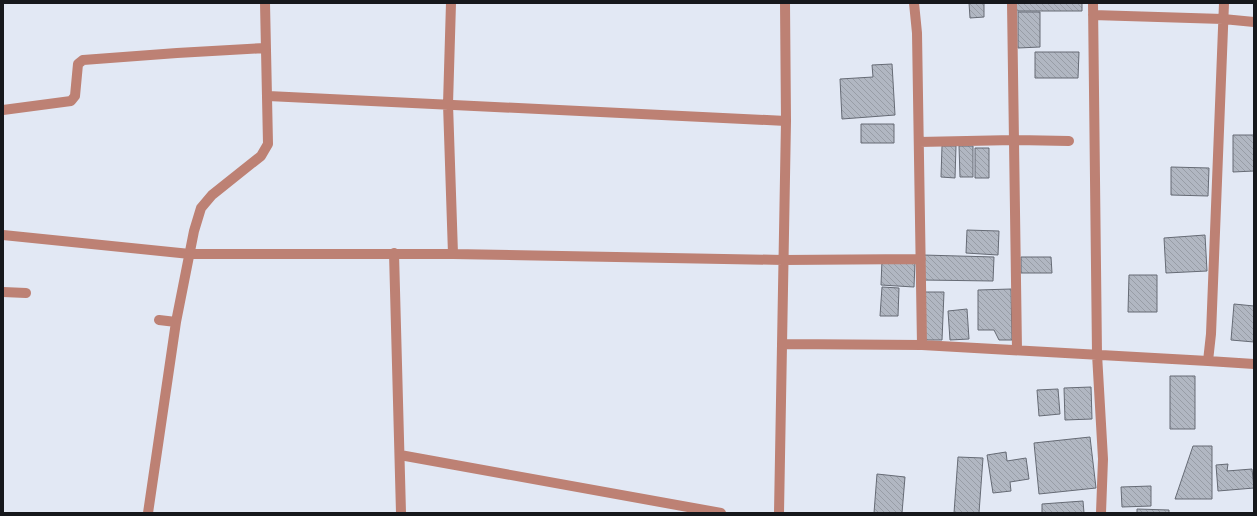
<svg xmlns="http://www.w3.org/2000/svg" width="1257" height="516" viewBox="0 0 1257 516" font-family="'Nunito Sans',sans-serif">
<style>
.building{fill:url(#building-back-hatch);stroke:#666b75}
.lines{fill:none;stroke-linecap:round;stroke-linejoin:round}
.minor{stroke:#bd8174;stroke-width:10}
</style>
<defs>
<pattern id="building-back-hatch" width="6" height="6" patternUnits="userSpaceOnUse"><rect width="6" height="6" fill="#b1b7c2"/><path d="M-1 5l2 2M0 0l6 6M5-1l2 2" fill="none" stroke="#989da6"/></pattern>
</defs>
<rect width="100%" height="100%" fill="#e2e8f4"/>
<path class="building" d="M969,3H984V17L970,18Z
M1014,3H1082V11H1015Z
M1018,12H1040V47L1018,48Z
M1035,52H1079L1078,78H1035Z
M892,64L895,115L842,119L840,79L873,77L872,65Z
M861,124H894V143H861Z
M1233,135H1254V171L1233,172Z
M942,146H956L955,178L941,177Z
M959,146H973V177H960Z
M975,148H989V178H975Z
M1171,167L1209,168L1208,196L1171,195Z
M967,230L999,231L998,255L966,253Z
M1205,235L1207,271L1166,273L1164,238Z
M923,255L994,257L993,281L922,280Z
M1021,257H1051L1052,273H1021Z
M882,260L915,262L914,287L881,285Z
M1129,275H1157V312H1128Z
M882,287L899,288L898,316H880Z
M1011,289L1012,340H999L994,330H978V290Z
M924,292H944L942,340H923Z
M1234,304L1254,306V342L1231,340Z
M967,309L969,339L950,340L948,311Z
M1170,376H1195V429H1170Z
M1091,387L1092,419L1065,420L1064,388Z
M1058,389L1060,414L1039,416L1037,390Z
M1090,437L1096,488L1039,494L1034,443Z
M1193,446H1212V499H1175Z
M1006,452L1007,461L1026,458L1029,479L1010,482L1011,491L993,493L987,455Z
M958,457L983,458L979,513H954Z
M1228,464L1227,471L1252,469L1254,488L1218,491L1216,465Z
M877,474L905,477L902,513H874Z
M1151,486V506L1122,507L1121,487Z
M1083,501L1084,513H1042V504Z
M1137,509L1169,510V513H1137Z"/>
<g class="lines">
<path class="minor" d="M451,3L448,104L453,254
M914,3L917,33L922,345
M1012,3L1017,350
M1093,3L1097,354L1103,459L1101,513
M1093,15L1223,19L1254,22
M268,96L786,121
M3,110L71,101L75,96L78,64L83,60L177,53L265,48
M919,142L1014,140L1069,141
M3,235L190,254H453L783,260L921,259
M394,253L401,513
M3,292L26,293
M159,320L176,322
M782,344L922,345L1208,361L1211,334L1224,3
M1208,361L1254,364
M400,455L721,513
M148,513L176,322L194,231L201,208L212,195L261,156L268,144L265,3
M779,513L786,121L785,3"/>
</g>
<rect width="1257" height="516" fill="none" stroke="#16181c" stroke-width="8"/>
</svg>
